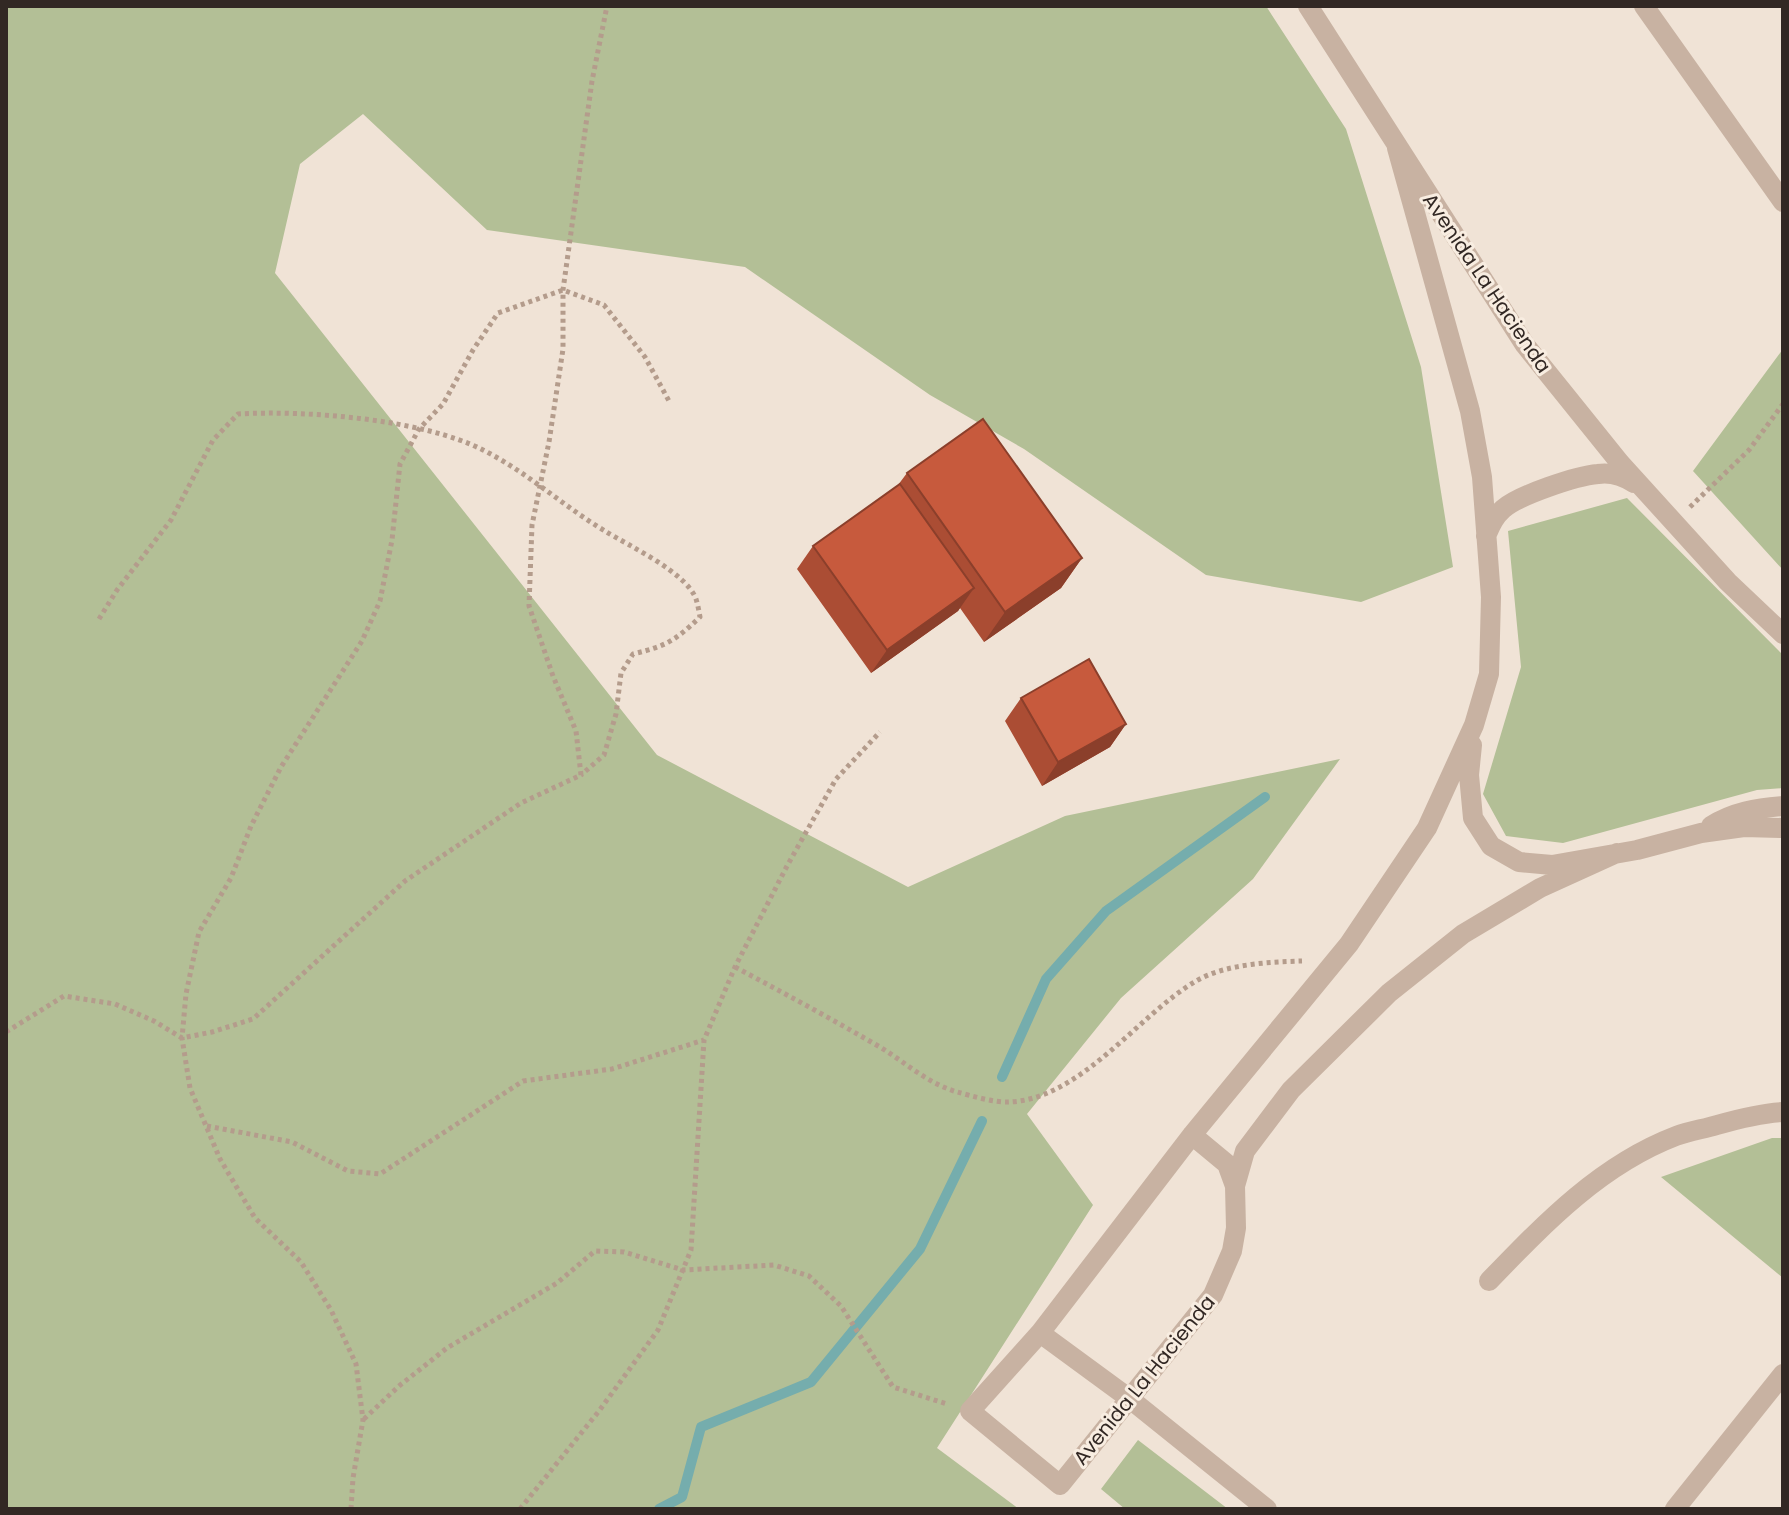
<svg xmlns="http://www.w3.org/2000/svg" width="1789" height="1515" viewBox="0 0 1789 1515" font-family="Poppins,sans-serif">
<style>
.green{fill:#b3bf96}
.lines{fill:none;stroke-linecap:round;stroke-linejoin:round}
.stream{stroke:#75adad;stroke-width:10}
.path{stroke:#b49c8c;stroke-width:5;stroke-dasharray:4 4;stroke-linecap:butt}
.minor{stroke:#c8b2a2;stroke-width:20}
.wall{fill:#ab4d34}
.shaded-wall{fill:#8b3f2b}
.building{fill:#c75a3d;stroke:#8b3f2b;stroke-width:2}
.labels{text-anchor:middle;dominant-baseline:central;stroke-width:6;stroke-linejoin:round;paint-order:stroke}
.street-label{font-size:20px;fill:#322824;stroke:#f8ede1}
</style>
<rect width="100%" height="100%" fill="#f0e3d6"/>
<path class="green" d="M6,6H1266L1346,129L1421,367L1453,567L1361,602L1206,575L1024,449L930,395L745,267L487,230L363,114L300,164L275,273L657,755L908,887L1065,816L1340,759L1253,879L1121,998L1027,1114L1093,1205L937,1448L1019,1509H6Z
M1783,349V570L1693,471Z
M1627,498L1783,655V788L1757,790L1563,843L1506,836L1483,794L1521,667L1508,531Z
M1772,1138H1783V1278L1661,1177Z
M1138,1440L1228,1509H1125L1101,1489Z"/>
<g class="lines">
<path class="stream" d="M1002,1077L1046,979L1106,911L1265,797
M659,1509L682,1497L701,1427L811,1382L920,1249L982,1121"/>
<path class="path" d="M1690,507L1749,450L1783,404
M99,619L117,590L171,520L213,440L238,414C306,410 422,419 483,450C527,472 563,506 605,531C629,546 686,572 696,599C698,605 699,612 700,617C675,641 666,646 633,654L621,673L616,714L604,755L581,775
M735,967C782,992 828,1017 873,1043C902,1059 924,1082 957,1092C972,1096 995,1103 1010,1102C1082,1098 1137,1016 1196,981C1225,964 1269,962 1302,961
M6,1032L64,996L115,1004L154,1021L182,1038L212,1032L253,1019L405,881L521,803L581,775L576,731L553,676L529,606L532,525L549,442L563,349V290L592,81L607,6
M207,1126L292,1142L348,1171L380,1174L523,1081L612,1069L704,1040
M364,1419L399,1386L447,1348L557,1283L595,1251L624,1252L683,1270L774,1265L809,1276L841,1306L893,1387L947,1404
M351,1509L353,1478L363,1420L356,1364L331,1310L301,1262L255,1218L220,1159L190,1088L182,1038L186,994L199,932L231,878L251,826L281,767L362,641L380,601L392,540L400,464L419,429L443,404L473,350L498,313L563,290L604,305L645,357L669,401
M520,1509L599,1411L658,1330L691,1250L704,1040L735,967L787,866L836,779L880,732"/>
<path class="minor" d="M1308,6L1525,345L1620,463L1728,582L1783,634
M1644,6L1783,202
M1397,148L1470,411L1482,477L1491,597L1489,674L1474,725L1427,828L1349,944L1192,1135L1040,1333L970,1411L1060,1485L1213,1295L1232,1251L1236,1228L1235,1186L1245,1151L1291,1090L1389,993L1463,934L1540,888L1617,853
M1486,536C1491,525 1494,517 1503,509C1519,495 1576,476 1598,474C1611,472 1623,476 1634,483
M1472,745L1469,775L1473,818L1491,846L1519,862L1552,865L1637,850L1701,833L1744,827L1783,828
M1711,826C1733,812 1757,808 1783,806
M1192,1135L1227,1164L1235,1186
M1489,1281C1544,1224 1600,1165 1676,1136C1689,1131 1704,1129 1717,1125C1738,1119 1761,1113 1783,1112
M1040,1333L1130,1399L1267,1509
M1675,1509L1783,1374"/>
</g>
<path class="wall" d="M907,473L1082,558L1061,588L984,642L960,608L958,611L871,673L797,569L813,546L898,485Z
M1021,698L1126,724L1110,747L1042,786L1005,721Z"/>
<path class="shaded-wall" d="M1082,558L1061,588L984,642L1005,612Z
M974,588L958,611L871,673L887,650Z
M1126,724L1110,747L1042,786L1058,762Z"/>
<path class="building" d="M983,419L1082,558L1005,612L907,473Z
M900,484L974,588L887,650L813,546Z
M1089,659L1126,724L1058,762L1021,698Z"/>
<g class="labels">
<g class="street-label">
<text transform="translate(1487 283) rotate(56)">Avenida La Hacienda</text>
<text transform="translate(1144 1380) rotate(-51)">Avenida La Hacienda</text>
</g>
</g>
<rect width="1789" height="1515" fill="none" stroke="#322824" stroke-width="16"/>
</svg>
